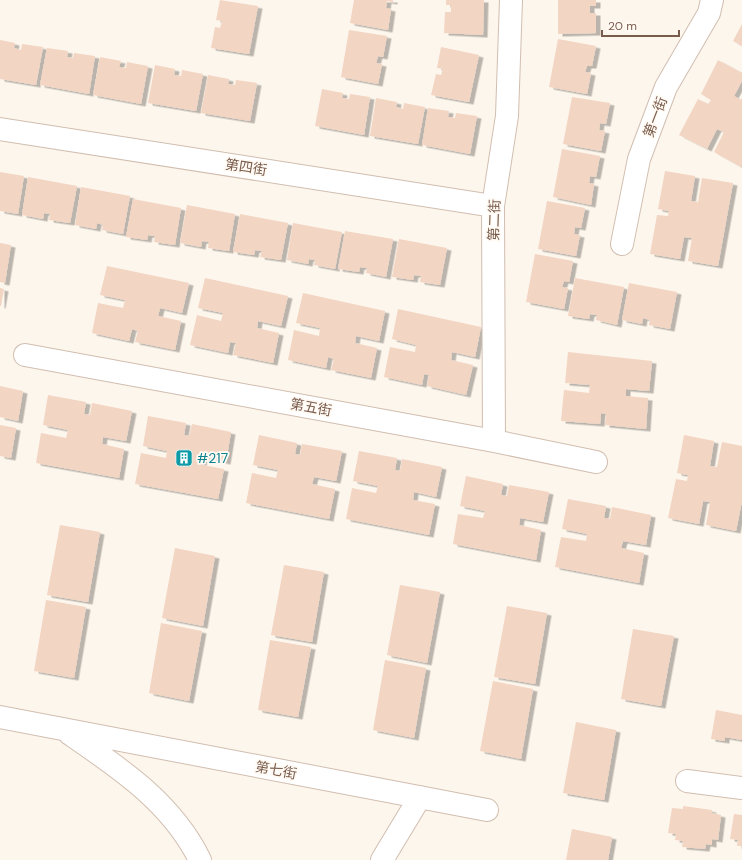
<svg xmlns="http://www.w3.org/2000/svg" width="742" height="860" viewBox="0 0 742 860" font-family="'DM Sans','Noto Sans SC',sans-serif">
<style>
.building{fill:#f3d5c3;filter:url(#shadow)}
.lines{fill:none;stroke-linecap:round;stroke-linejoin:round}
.minor-casing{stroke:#d1beb0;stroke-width:24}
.minor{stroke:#fff;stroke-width:22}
.labels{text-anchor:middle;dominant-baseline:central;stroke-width:3.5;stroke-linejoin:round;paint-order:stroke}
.street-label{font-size:14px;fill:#7a5c4d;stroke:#fffaf3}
.culture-label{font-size:14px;fill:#0d838f;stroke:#fffaf3;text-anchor:start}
</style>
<defs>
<filter id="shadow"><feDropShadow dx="4.5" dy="2.5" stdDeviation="0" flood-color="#0004"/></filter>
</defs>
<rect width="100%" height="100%" fill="#fdf6ec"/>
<path class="building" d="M220,0L258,6L249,54L211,48L215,27L220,28L222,21L216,20Z
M354,0H393V2L387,1L386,8L391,9L388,30L350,23Z
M446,0H484L483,35L444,33L445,12H451V5H446Z
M558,0H596V6H590V13H596V33L558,34Z
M742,24V46L733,41Z
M349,30L387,36L383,57L378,56L376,63L382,64L378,84L341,77Z
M558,39L596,46L592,66H587L585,72L591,73L587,94L549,87Z
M0,40L15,43L14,48L21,50L22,44L43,47L36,85L0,79Z
M441,47L479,55L469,102L431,95L436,74L441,75L443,69L437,68Z
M47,48L68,51L67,57L73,58L74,53L95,56L89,94L40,85Z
M100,57L121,61L119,67L126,68L127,62L148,66L141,104L93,95Z
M718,60L742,73V81L734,96L741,100L742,98V164L741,167L714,152L724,132L717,129L707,149L679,135L698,99L708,104L711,100L701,94Z
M155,65L175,69L174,75L181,76L182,70L203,74L196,111L148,103Z
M208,75L229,79L228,84L235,85L236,80L257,83L250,121L201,113Z
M322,89L343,93L342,98L349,99L350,94L370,97L364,135L315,126Z
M572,97L610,103L606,124L600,123L599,130L605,131L601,151L563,144Z
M376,98L397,102L396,107L403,109L404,103L425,107L418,144L370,136Z
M428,108L449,111L448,117L455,118L456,113L477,116L470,154L422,145Z
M562,149L600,156L596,177L590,176L589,183L594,184L591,205L553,197Z
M665,171L695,176L691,201L698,202L702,178L733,183L718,266L688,261L692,238L684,237L680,259L650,254L657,215L668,216L669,211L658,209Z
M0,172L24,176L18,214L0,211Z
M28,177L77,186L70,223L49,220L50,214L44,213L43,219L22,215Z
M81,187L130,196L123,234L102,230L103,225L97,223L96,229L75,225Z
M133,199L181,208L175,245L154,242L155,236L148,235L147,240L126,237Z
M547,201L585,208L581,228L575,227L574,234L580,235L576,256L538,249Z
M187,205L235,214L229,251L208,248L209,242L202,241L201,247L180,243Z
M240,214L288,223L281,260L260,257L262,251L255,250L254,255L233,252Z
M293,223L342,232L335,269L314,265L315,260L309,259L308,264L287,260Z
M345,231L393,239L386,277L366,273L367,268L360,267L359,272L338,269Z
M399,239L447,248L440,285L420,282L421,276L414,275L413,280L392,277Z
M0,243L11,245L5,283L0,282Z
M535,254L573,261L569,282L564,281L562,287L568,288L564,309L526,302Z
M107,266L189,283L182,313L160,308L158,316L181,321L175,350L135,342L138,331L132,329L129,341L92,333L98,303L123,308L125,300L100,295Z
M205,278L288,296L281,326L258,321L257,328L279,333L273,363L233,355L236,343L230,342L228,353L190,345L197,315L221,321L223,313L198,308Z
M575,278L624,287L617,325L596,320L597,315L590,314L589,319L568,316Z
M629,283L677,292L670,329L649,325L650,320L643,318L642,324L622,320Z
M0,288L4,289L1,306H0Z
M303,293L385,311L379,341L356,336L355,343L377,348L371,378L331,370L334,359L328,357L326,368L288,360L294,330L319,336L320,328L296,323Z
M398,309L481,327L475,357L452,352L451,360L473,365L466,395L427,386L429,375L424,374L422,385L384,377L390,347L415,352L416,345L392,339Z
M568,352L652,361L649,391L626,389V396L648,398L646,429L605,425L606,414L601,413L600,424L561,421L564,390L589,393L590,385L565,383Z
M0,386L23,391L18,421L0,417Z
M48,395L86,402L84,414L90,415L92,403L132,411L126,441L103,437L102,444L124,449L119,478L36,463L41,433L66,438L68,430L43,425Z
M148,416L186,423L184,435L189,436L192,424L231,432L226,462L203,457L202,465L224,469L218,499L135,484L141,453L166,458L167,451L143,446Z
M0,425L16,428L11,458L0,456Z
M259,435L297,443L295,454L300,455L302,444L342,451L336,481L314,477L312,484L335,489L329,519L246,503L252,473L276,478L278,470L253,465Z
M684,435L714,441L710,466L717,467L722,442L742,446V501L736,531L706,525L710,502L703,501L699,524L668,518L676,479L687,481L688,475L677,473Z
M359,451L397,458L395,470L400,471L402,459L442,467L436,497L414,492L413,500L435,504L429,535L346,519L352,488L376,493L378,486L353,481Z
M466,476L503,484L501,495L507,496L509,485L549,492L543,522L520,518L519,525L541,530L536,560L453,544L458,514L483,518L485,511L460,506Z
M568,499L606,506L604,518L610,519L612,507L651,515L646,545L623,541L621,548L644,553L639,583L555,567L561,537L586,541L587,534L562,529Z
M60,525L100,532L88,602L47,595Z
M175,548L215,556L203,626L162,618Z
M284,565L324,572L312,642L271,635Z
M400,585L440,592L427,663L387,655Z
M46,600L86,607L74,678L34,671Z
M507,606L547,613L535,684L494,677Z
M161,623L202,631L189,701L149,693Z
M633,629L674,636L661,706L621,699Z
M270,640L311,647L298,717L258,710Z
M385,660L426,668L414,738L373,730Z
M493,681L533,689L521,759L480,751Z
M716,710L742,715V740L725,737V741L711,739Z
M576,722L616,730L604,800L563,793Z
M683,806L712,810L711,813L721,815L718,840L712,839V845L706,844L705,849L682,847L683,841L675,840L676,834L668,833L672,808L683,809Z
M734,814L742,815V846H737L738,840L730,839Z
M572,829L612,837L608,860H566Z"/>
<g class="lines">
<defs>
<path id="minor" d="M0,129L493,206
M622,244L639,159L666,87L709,13L712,0
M25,355L494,441L596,462
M494,441L493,206L507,116L511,0
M0,717L487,810
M70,734C121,769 172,803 200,860
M687,781L742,788
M382,860L420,797"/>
</defs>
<use href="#minor" class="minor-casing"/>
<use href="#minor" class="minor"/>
</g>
<defs>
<symbol id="building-square" viewBox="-11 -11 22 22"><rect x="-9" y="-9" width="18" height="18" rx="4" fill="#0f9aa8" stroke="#fffaf3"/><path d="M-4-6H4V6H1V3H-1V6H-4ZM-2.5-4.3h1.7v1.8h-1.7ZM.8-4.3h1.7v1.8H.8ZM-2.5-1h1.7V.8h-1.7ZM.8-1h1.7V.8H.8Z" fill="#fff"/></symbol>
</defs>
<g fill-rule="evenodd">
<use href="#building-square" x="174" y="448" width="20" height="20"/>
</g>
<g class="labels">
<g class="street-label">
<text transform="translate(655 117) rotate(-69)">第一街</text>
<text transform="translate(246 167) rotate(9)">第四街</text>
<text transform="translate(494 220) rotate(-88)">第二街</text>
<text transform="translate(311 407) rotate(10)">第五街</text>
<text transform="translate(276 770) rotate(11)">第七街</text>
</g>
<g class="culture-label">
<text x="197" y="458">#217</text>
</g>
</g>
<path d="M602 30v6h77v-6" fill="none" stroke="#7a5c4d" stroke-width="2"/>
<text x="608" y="30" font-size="12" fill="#7a5c4d" stroke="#fffaf3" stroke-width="3" paint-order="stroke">20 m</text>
</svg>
